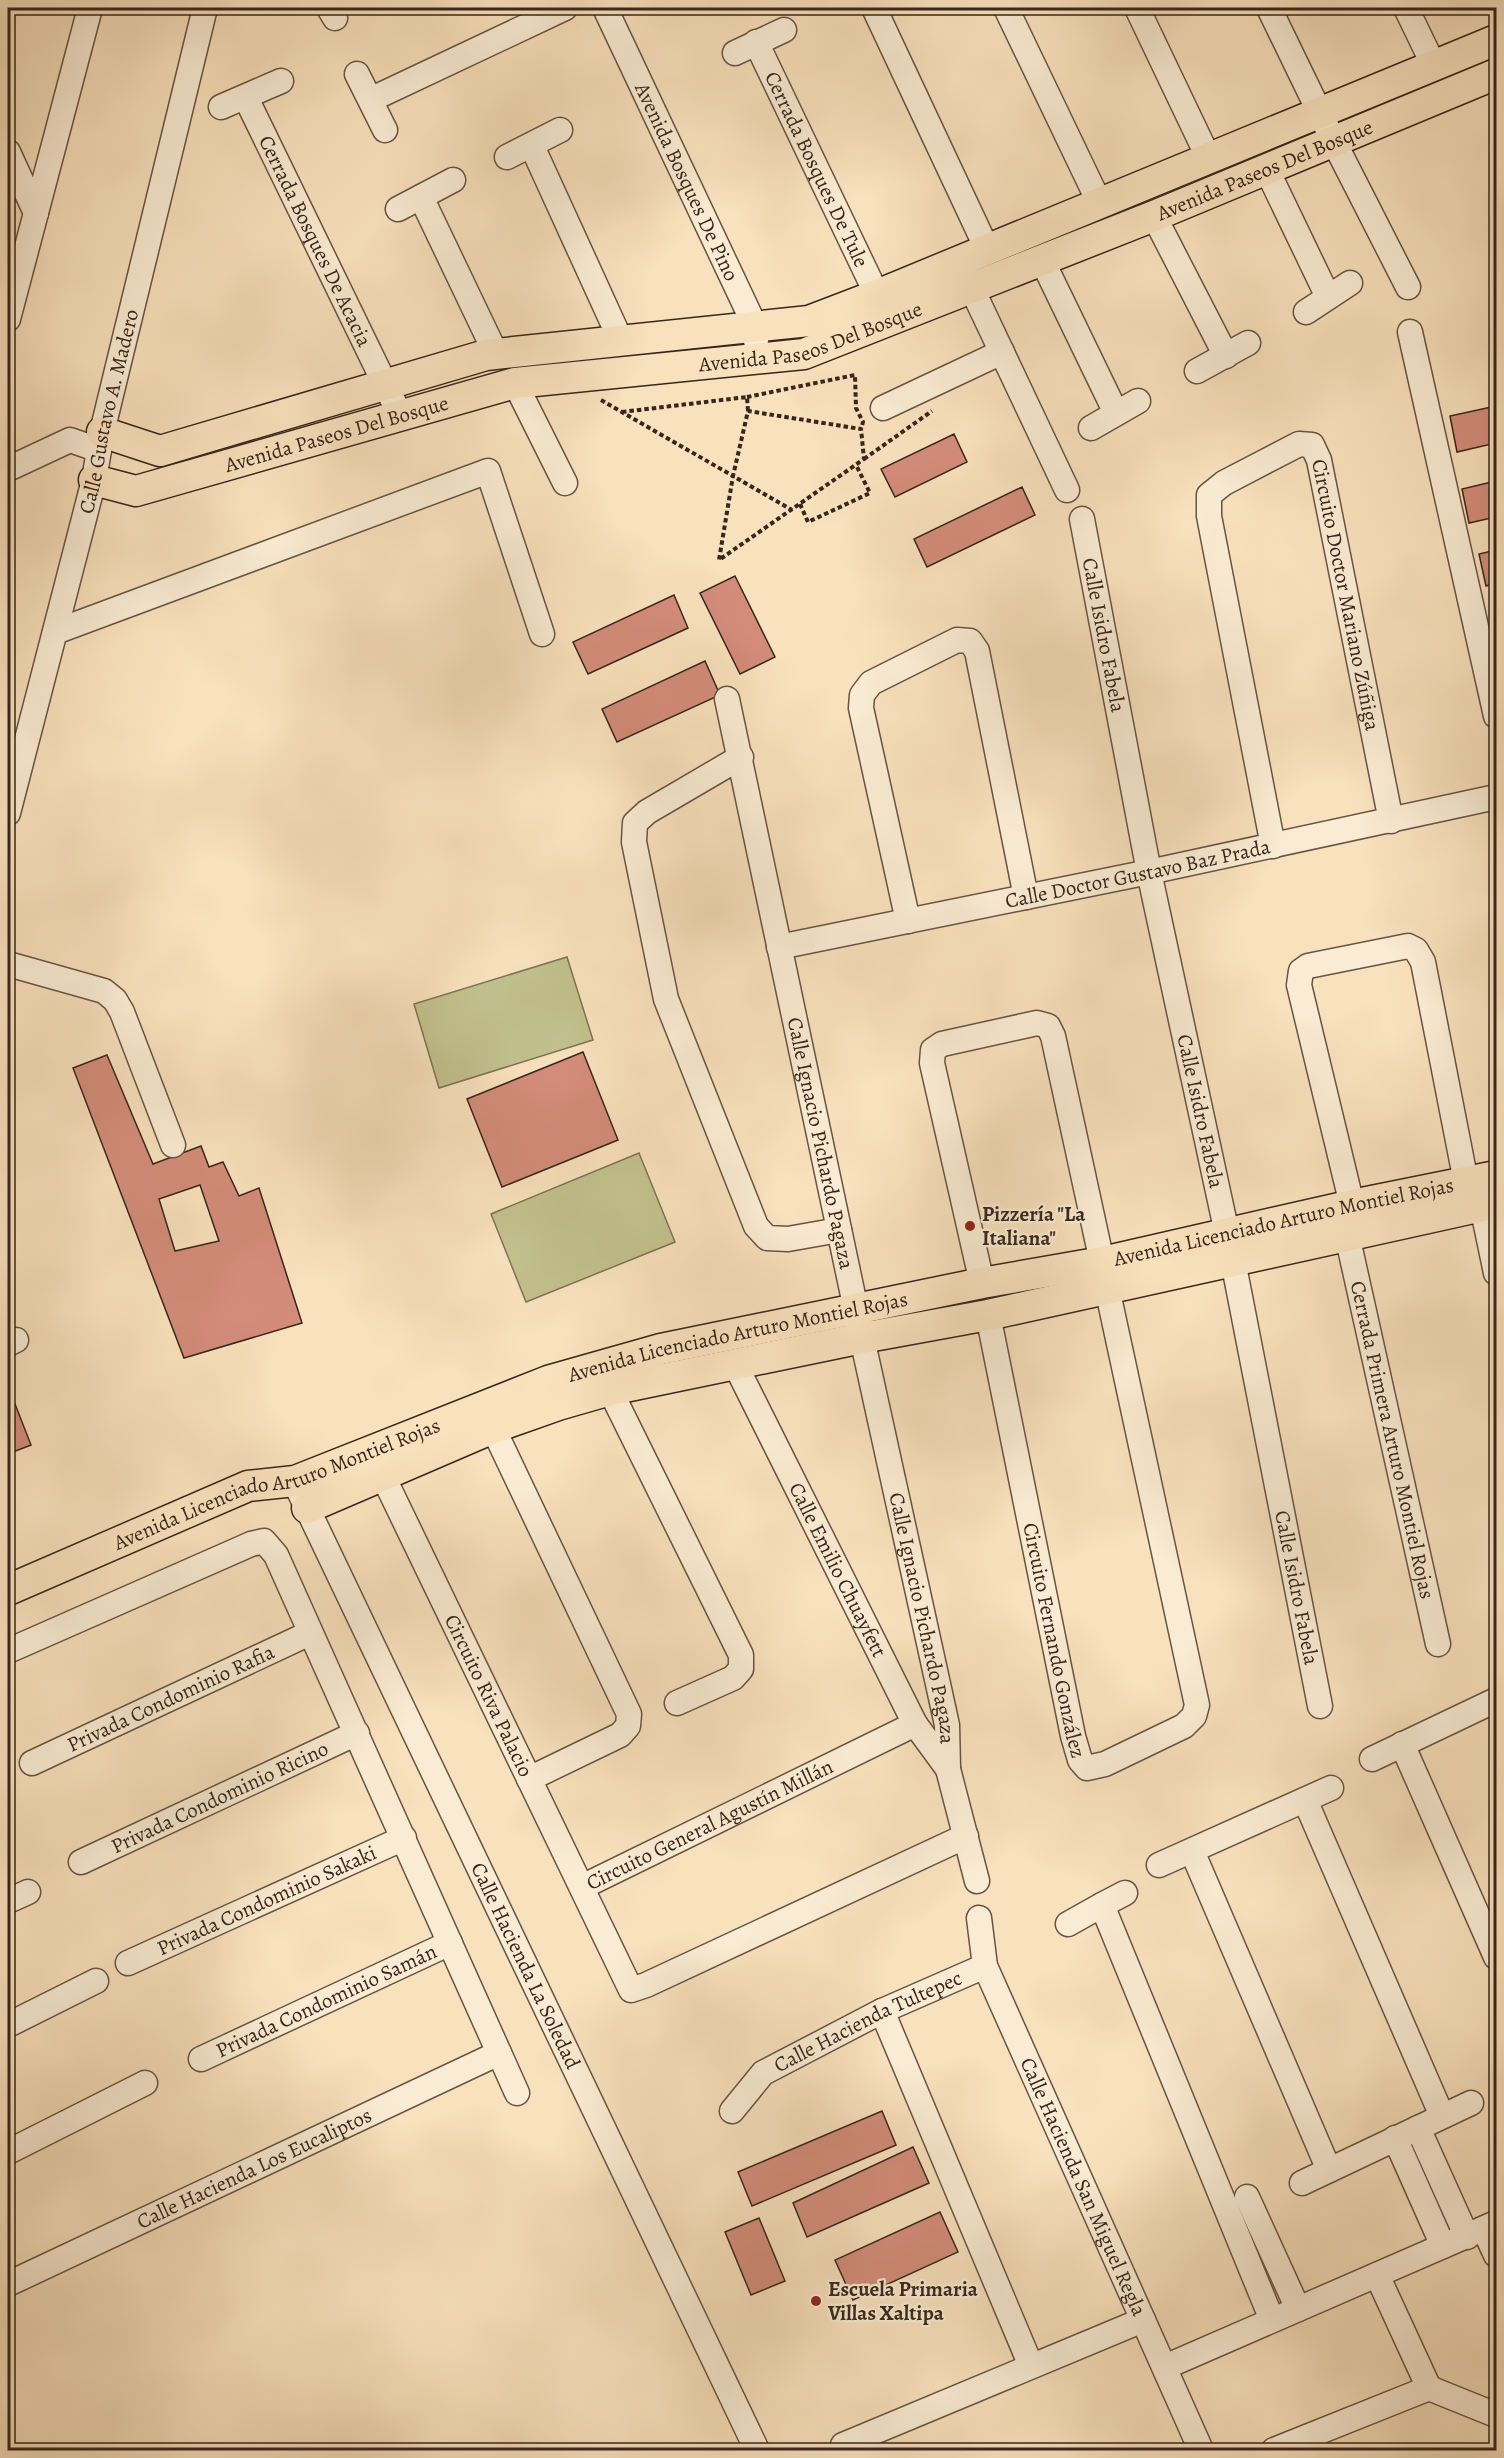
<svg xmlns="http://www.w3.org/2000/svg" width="1504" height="2458" viewBox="0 0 1504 2458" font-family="Alegreya,serif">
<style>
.green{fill:#c2c18e;stroke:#7d7354;stroke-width:1.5}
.building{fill:#d38c7a;stroke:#38251b;stroke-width:1.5;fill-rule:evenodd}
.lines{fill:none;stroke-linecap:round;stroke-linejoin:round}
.minor-casing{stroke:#685444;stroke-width:27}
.major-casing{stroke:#38251b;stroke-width:33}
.path{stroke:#38251b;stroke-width:4;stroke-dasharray:4.5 3;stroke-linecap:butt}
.minor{stroke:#faecd4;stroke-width:24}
.major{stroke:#f8e1bd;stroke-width:30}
.poi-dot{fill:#8f2418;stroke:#faecd4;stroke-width:2}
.labels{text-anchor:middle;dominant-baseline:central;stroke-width:4.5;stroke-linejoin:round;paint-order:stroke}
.street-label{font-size:21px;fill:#38251b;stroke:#faecd4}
.poi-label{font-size:21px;font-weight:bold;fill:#38251b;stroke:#faecd4;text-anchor:start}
</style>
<rect width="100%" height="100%" fill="#f8e1bd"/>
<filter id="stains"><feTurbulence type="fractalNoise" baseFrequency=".00333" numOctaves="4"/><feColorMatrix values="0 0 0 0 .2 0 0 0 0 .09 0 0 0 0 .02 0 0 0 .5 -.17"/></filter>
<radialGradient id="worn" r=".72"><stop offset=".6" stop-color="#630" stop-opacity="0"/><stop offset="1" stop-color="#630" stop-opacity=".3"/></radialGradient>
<path class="green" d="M567,957L593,1040L439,1088L414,1004Z
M639,1153L675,1242L526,1302L491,1214Z"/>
<path class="building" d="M1496,406V443L1457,452L1450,416Z
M954,434L967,462L895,497L881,469Z
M1496,481V517L1469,523L1462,489Z
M1022,487L1035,515L927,567L914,539Z
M1496,550V583L1486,586L1479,554Z
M735,576L775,657L740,674L700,593Z
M674,595L688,628L588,674L573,642Z
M705,661L720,695L617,742L602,709Z
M583,1052L618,1140L502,1187L467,1099Z
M107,1055L153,1164L201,1146L209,1167L223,1162L239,1196L259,1188L302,1323L184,1358L73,1068ZM200,1185L219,1241L175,1251L159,1199Z
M8,1386L31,1445L8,1454Z
M882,2111L896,2145L752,2206L738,2172Z
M913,2147L929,2183L807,2237L793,2203Z
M940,2212L958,2252L853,2300L835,2260Z
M759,2218L785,2281L751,2295L725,2232Z"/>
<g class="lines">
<defs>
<g id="minor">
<path d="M329,8L335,18"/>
<path id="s1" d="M605,8L755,326L756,341"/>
<path d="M874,8L987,249"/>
<path d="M1006,8L1099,202"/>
<path d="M1137,8L1209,159"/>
<path d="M1269,8L1333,140L1408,287"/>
<path d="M1406,8L1434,66"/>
<path id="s2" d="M756,42L877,295"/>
<path d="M735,53L784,30"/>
<path d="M357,74L385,130"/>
<path id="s3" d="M246,98L400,415"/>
<path d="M372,99L565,8"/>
<path d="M221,107L281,81"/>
<path d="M532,146L621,341"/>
<path d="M8,152L36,213"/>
<path d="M507,157L560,130"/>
<path d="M1267,170L1328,297"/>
<path d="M421,197L496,354"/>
<path d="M398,209L453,180"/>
<path d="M1154,216L1226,356"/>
<path d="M1042,260L1116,413"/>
<path d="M964,272L1067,490"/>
<path d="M1306,312L1350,283"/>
<path d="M8,319L90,8"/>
<path d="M1410,332L1496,716"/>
<path d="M1197,371L1248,343"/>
<path d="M515,383L565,483"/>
<path d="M883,408L1002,352"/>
<path d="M1091,428L1138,401"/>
<path d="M8,469L70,440L99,450"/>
<path id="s4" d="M1082,519L1149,872L1233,1261L1320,1706"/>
<path d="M55,632L488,471L542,634"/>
<path id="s5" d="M727,699L862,1338L947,1725L948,1769L977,1881"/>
<path d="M741,757L647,812L635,823L634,842L666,999L756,1226L767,1238L788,1239L839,1230"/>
<path id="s6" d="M8,813L94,480L102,432L205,8"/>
<path id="s7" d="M1273,846L1209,516V495L1224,483L1299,444L1312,445L1319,460L1391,821"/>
<path d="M908,921L861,708L862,695L871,683L957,640L970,641L977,651L1026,897"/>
<path id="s8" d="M779,947L1149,872L1496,797"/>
<path d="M8,964L104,991L115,1000L122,1012L173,1145"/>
<path d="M1352,1205L1299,985L1301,971L1308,966L1408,946L1416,950L1423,962L1466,1182"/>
<path d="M1482,1206L1496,1273"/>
<path id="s9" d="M1347,1235L1438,1644"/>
<path d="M982,1283L932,1063L933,1050L942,1044L1037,1023L1048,1026L1053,1036L1102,1262"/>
<path id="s10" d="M988,1315L1073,1736L1080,1760L1087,1768L1105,1764L1184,1726L1194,1716L1197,1705L1107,1288"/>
<path d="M8,1344L16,1340"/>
<path id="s11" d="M735,1364L915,1724L948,1769"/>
<path d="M610,1390L741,1655V1669L733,1678L677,1703"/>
<path d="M493,1428L629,1714L628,1726L620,1735L529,1779"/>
<path id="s12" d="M382,1474L631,1990L646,1985L966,1836"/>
<path id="s13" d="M299,1491L757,2450"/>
<path d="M8,1651L251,1544L264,1541L276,1555L517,2093"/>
<path d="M1402,1744L1496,1957"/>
<path d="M1372,1759L1496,1700"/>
<path id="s14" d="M32,1763L310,1633"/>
<path d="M1305,1800L1442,2116"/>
<path d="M1192,1851L1329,2170"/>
<path id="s15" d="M81,1862L357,1733"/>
<path d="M1159,1865L1331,1788"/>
<path id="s16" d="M582,1887L915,1724"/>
<path d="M1125,1893L1102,1905L1272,2320"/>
<path d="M8,1901L28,1892"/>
<path id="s17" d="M979,1918L985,1966L1201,2450"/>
<path d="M1068,1924L1102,1905"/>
<path id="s18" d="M128,1963L404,1838"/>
<path d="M882,2011L1031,2366"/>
<path d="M8,2025L96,1981"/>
<path id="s19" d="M201,2059L450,1943"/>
<path id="s20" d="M732,2111L763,2073L882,2011L985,1966"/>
<path d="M1418,2128L1467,2237"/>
<path d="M1395,2138L1443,2246"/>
<path d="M8,2152L145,2083"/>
<path d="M1302,2183L1471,2103"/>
<path d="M1247,2197L1298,2309"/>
<path d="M1484,2229L1496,2255"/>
<path d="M1377,2275L1429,2388"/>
<path id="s21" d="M8,2284L499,2053"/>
<path d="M1165,2367L1496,2223"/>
<path d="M843,2445L1143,2320"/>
<path d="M1274,2450L1429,2388L1496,2415"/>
</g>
<g id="major">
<path d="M102,432L160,451L486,355L809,321L877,295L1496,40"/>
<path id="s22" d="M94,480L136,491L515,383L804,354L1154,216L1496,74"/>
<path d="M307,1508L493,1428L558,1405L610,1390L862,1338L988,1315L1496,1203"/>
<path id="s23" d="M8,1590L248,1486L295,1481L548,1381L661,1349L982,1283L1102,1262L1352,1205L1496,1176"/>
</g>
</defs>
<use href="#minor" class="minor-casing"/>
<use href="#major" class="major-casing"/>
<path class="path" d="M747,397L855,375L856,408L863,422L861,429
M601,400L733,476L719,560L864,459L861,429L748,411L733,476L792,510
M622,412L747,397L748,411
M864,459L932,411
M800,504L808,522L870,493L856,465"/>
<use href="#minor" class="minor"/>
<use href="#major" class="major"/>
</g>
<g class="poi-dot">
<circle cx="970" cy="1226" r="6"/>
<circle cx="816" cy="2301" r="6"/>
</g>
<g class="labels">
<g class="street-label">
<text stroke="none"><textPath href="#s2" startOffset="141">Cerrada Bosques De Tule</textPath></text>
<text stroke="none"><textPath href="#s22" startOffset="1224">Avenida Paseos Del Bosque</textPath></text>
<text stroke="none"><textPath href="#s1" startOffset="192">Avenida Bosques De Pino</textPath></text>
<text stroke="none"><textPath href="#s3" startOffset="159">Cerrada Bosques De Acacia</textPath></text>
<text stroke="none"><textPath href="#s22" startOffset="738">Avenida Paseos Del Bosque</textPath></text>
<text stroke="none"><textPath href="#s6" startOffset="414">Calle Gustavo A. Madero</textPath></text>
<text stroke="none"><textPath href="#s22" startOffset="252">Avenida Paseos Del Bosque</textPath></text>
<text stroke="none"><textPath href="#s7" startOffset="628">Circuito Doctor Mariano Zúñiga</textPath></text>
<text stroke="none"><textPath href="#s4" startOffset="118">Calle Isidro Fabela</textPath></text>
<text stroke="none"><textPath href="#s8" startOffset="366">Calle Doctor Gustavo Baz Prada</textPath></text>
<text stroke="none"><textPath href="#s4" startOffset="604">Calle Isidro Fabela</textPath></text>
<text stroke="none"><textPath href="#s5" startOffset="454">Calle Ignacio Pichardo Pagaza</textPath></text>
<text stroke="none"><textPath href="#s23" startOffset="1334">Avenida Licenciado Arturo Montiel Rojas</textPath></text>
<text stroke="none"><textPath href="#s23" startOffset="776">Avenida Licenciado Arturo Montiel Rojas</textPath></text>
<text stroke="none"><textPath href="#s9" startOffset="210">Cerrada Primera Arturo Montiel Rojas</textPath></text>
<text stroke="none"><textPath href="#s23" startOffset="290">Avenida Licenciado Arturo Montiel Rojas</textPath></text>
<text stroke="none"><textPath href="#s11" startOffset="230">Calle Emilio Chuayfett</textPath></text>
<text stroke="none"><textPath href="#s4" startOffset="1090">Calle Isidro Fabela</textPath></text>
<text stroke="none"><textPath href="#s5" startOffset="940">Calle Ignacio Pichardo Pagaza</textPath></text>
<text stroke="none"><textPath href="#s10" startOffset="332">Circuito Fernando González</textPath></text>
<text stroke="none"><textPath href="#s12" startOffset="246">Circuito Riva Palacio</textPath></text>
<text stroke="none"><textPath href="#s14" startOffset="153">Privada Condominio Rafia</textPath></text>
<text stroke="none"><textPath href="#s15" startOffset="153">Privada Condominio Ricino</textPath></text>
<text stroke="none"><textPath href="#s16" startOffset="142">Circuito General Agustín Millán</textPath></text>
<text stroke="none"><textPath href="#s18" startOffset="152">Privada Condominio Sakaki</textPath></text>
<text stroke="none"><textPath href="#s13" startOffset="526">Calle Hacienda La Soledad</textPath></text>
<text stroke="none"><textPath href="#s19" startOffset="138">Privada Condominio Samán</textPath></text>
<text stroke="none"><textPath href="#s20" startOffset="166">Calle Hacienda Tultepec</textPath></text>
<text stroke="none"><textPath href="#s21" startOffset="272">Calle Hacienda Los Eucaliptos</textPath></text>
<text stroke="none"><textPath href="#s17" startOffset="290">Calle Hacienda San Miguel Regla</textPath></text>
</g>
<g class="poi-label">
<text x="982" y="1214">Pizzería "La<tspan x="982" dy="24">Italiana"</tspan></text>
<text x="828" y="2289">Escuela Primaria<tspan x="828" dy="24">Villas Xaltipa</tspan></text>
</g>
</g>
<rect width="1504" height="2458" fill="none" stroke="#f8e1bd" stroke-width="30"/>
<rect x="9" y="9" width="1486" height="2440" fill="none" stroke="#38251b" stroke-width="3"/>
<rect x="15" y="15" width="1474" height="2428" fill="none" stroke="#38251b" stroke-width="1.5"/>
<rect width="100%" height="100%" filter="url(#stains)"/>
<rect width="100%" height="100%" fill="url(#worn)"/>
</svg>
